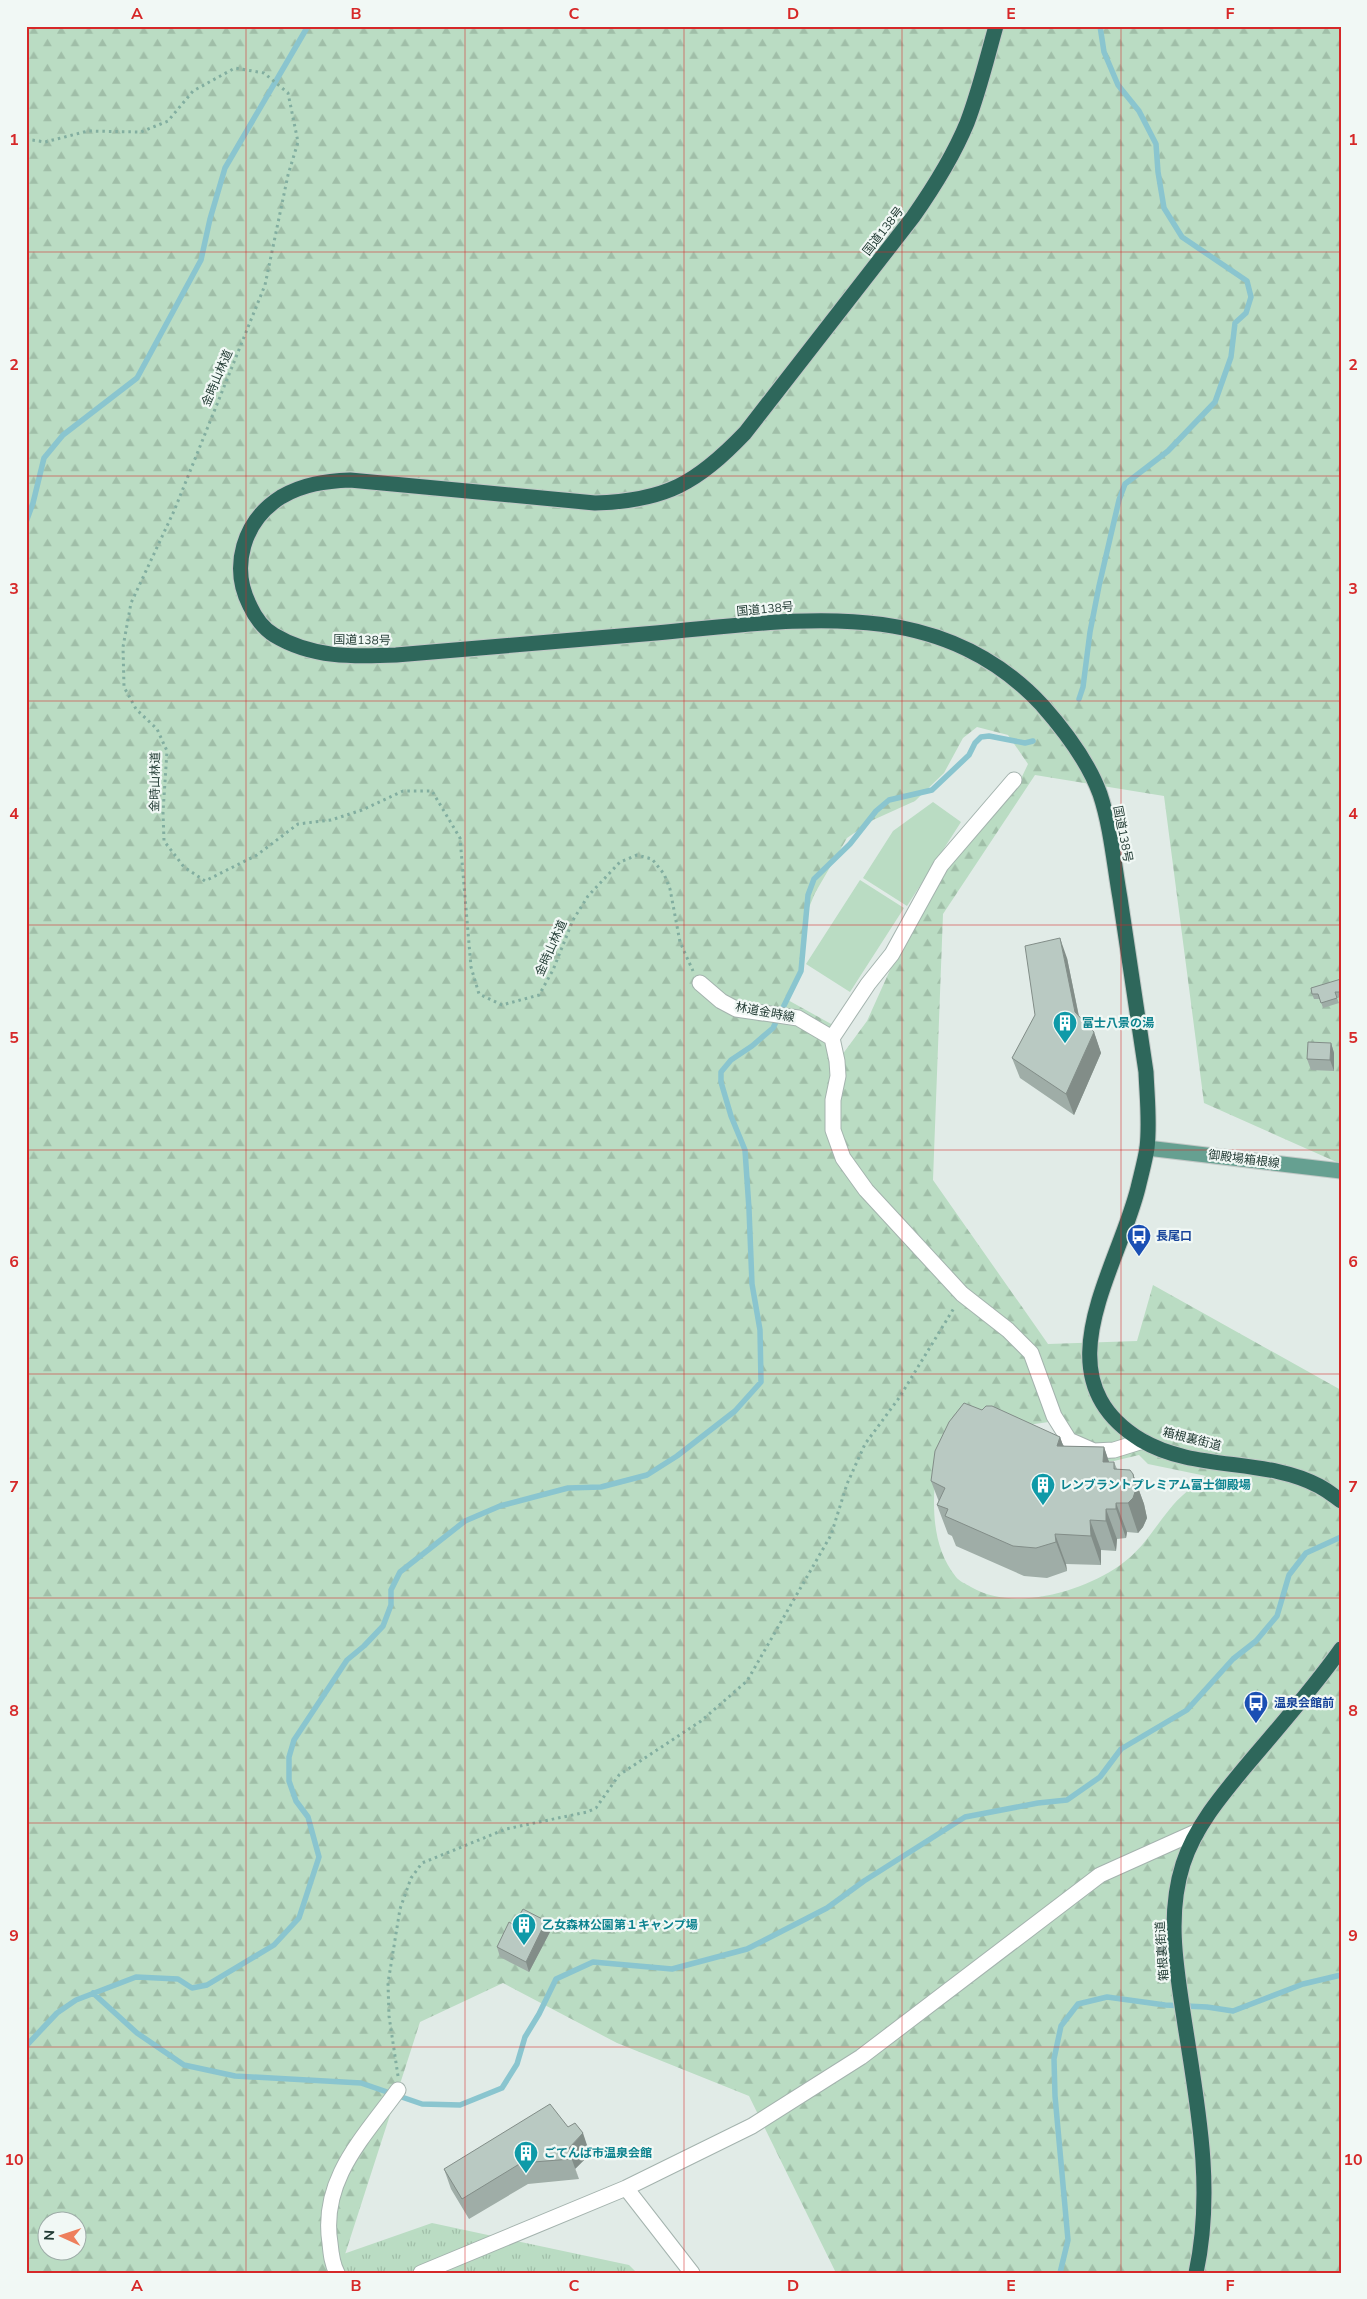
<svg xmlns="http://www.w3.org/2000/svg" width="1367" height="2299" viewBox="0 0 1367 2299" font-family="'Nunito Sans','Noto Sans JP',sans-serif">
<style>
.grass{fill:url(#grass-tufts)}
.forest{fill:url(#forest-firs);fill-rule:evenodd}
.garden{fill:#badcc3}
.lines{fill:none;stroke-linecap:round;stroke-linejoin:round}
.stream{stroke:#8ac5cf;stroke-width:5.5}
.minor-casing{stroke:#a4b3ae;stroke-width:17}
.major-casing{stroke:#c1c8c6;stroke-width:17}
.highway-casing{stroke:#c1c8c6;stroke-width:17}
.path{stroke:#82aea0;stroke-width:3;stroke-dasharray:2.5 4;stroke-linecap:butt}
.minor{stroke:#fff;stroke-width:15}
.major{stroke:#66a091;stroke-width:15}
.highway{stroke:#2e675b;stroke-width:15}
.wall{fill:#9fada7}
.shaded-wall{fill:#828d88}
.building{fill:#b9c9c2;stroke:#828d88}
.grid{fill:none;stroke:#d62828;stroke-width:1;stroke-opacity:0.55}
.labels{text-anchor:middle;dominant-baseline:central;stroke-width:4.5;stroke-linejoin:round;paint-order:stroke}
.street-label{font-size:12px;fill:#223b34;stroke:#f1f8f5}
.culture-label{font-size:12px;font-weight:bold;fill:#0d838f;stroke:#f1f8f5;text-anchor:start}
.transit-label{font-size:12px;font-weight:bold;fill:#164399;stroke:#f1f8f5;text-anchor:start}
.neatline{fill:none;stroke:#d62828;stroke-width:2}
.grid-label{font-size:16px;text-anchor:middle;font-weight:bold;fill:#d62828}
</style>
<defs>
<pattern id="grass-tufts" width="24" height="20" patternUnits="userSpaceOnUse" patternTransform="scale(1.25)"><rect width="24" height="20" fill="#badcc3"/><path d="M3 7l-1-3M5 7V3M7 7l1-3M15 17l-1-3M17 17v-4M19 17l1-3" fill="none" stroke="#a0bea8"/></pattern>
<pattern id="forest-firs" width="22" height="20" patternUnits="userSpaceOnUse" patternTransform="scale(1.25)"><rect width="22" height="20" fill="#badcc3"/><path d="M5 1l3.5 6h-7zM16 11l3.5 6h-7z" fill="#a0bea8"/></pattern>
</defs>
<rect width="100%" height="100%" fill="#e1ebe7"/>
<path class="grass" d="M432,2223L629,2265L637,2273H289Z"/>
<path class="forest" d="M26,26H1341V1164L1204,1103L1164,796L1035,775L943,914L933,1180L1048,1344L1137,1341L1153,1285L1341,1390V2273H836L749,2096L617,2043L503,1983L420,2022L339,2273H26ZM977,727L1008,735L1028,764L1018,785L935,882L899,950L867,1021L842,1055L833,1025L786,999L803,961V922L815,893L847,838L873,820L915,801L944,773L963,738ZM1049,1422L1063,1442L1098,1461H1114L1139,1455L1148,1464L1206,1476C1193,1486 1179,1497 1169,1510C1151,1532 1144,1548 1119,1566C1081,1592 1014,1612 971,1587C966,1584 959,1581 956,1577C932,1547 932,1507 936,1471L1020,1426ZM48,2222H78V2252H48Z"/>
<path class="garden" d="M933,802L961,822L907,906L863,878L893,831Z
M860,880L904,908L850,992L806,964Z"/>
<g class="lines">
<path class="stream" d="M26,522L33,503L44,458L63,435L137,378L201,260L210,219L225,168L308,26
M1079,699L1083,687L1090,632L1099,586L1119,500L1125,484L1168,451L1215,402L1231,357L1235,323L1246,313L1251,297L1247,281L1182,237L1164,208L1158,172L1156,144L1139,111L1118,85L1104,52L1100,26
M93,1993L137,2033L184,2065L235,2076L361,2083L422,2104L460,2105L502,2088L517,2064L525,2037L539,2014L556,1979L593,1962L672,1969L747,1949L827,1908L864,1881L965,1817L1038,1803L1067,1800L1100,1777L1121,1749L1187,1710L1233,1659L1256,1641L1277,1616L1289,1575L1306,1553L1341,1537
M26,2046L57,2013L76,2000L136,1977L178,1979L192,1988L207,1985L274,1945L299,1918L319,1857L308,1817L296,1801L289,1781V1757L294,1740L347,1660L364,1646L383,1626L391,1605V1590L400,1572L465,1521L500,1506L568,1488L601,1487L647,1475L677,1456L735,1411L761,1382L760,1330L752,1284L749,1209L745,1150L731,1116L721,1082V1072L731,1060L752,1046L773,1028L801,971L808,895L814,879L850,844L876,811L889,800L932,790L969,755L975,743L981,737L989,736L1025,743L1033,741
M1060,2273L1068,2240L1055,2096L1054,2059L1061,2026L1078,2004L1107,1997L1165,2005L1207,2007L1233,2011L1303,1984L1341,1975"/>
<defs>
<path id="minor" d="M1014,780L941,865L892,954L868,984L832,1038L837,1061L838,1076L833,1100V1130L843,1158L866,1190L962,1294L1008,1330L1031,1353L1054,1416L1069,1440L1094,1451L1114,1450L1143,1441
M700,983L721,1001L736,1009L798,1018L832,1038
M626,2188L692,2273
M337,2273C332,2264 331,2254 330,2243C320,2180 364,2137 398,2090
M421,2273L626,2188L752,2126L861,2057L1100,1875L1198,1831"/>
<path id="major" d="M1147,1148L1341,1171"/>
<path id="highway" d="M996,26C987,58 979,92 967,123C953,157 934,187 913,217L745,433C697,483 666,501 595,503L350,480C326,481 303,484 281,497C243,521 230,567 250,606C255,617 264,629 274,635C312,658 353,657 396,655C482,648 569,641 656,633C793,621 937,592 1042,705C1065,731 1088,761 1100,794C1111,827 1114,864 1120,898C1129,956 1137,1014 1146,1072C1147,1097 1150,1123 1147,1148C1145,1161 1141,1175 1138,1188C1117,1272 1039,1378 1141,1440C1195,1472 1264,1457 1319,1486C1327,1490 1334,1496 1341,1501
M1196,2273C1214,2190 1198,2108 1185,2025C1177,1972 1166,1917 1183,1864C1195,1827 1221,1796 1246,1766C1278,1728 1312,1690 1341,1649"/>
</defs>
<use href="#minor" class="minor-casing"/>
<use href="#major" class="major-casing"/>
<use href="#highway" class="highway-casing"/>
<path class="path" d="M26,139L45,142L88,131L141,132L168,121L193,91L235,68L264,73L288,93L298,142L288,175L265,285L174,511L131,603L123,647L124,687L136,709L157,729L167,751L163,812L164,841L184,867L205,881L257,855L298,824L331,820L362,810L403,791H432L460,838L471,967L479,994L502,1005L539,995L553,970L573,920L588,896L620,862L637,855L652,859L664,874L670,889L680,942L693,971
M398,2076L389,2016L388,1983L400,1909L411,1878L422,1863L506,1829L587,1812L596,1808L619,1775L701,1721L747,1681L831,1535L847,1484L865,1444L899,1398L954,1308"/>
<use href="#minor" class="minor"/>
<use href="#major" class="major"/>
<use href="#highway" class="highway"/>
</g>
<path class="wall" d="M1067,958L1079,1016L1094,1032L1101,1053L1074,1115L1020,1078L1012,1058Z
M1341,979V997L1337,998L1339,1003L1323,1008L1320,999H1314L1312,994Z
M1331,1043L1334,1053V1071L1311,1070L1307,1059Z
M982,1410L1060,1437L1063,1446L1104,1447L1109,1462H1114L1117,1469L1133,1474L1144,1504L1147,1518L1143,1527L1138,1533L1127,1532L1126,1538L1117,1539L1116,1551L1101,1550V1565L1066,1564L1067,1571L1047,1578L1024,1576L956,1546L952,1536L948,1534L937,1505L939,1502L931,1481Z
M514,1925L550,1932L529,1972L500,1957L497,1947Z
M590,2154L575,2169L579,2179L528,2184L469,2219L451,2189L444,2169Z"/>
<path class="shaded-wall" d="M1060,938L1067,958L1082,1032L1075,1012Z
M1094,1032L1101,1053L1074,1115L1066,1094Z
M1331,1043L1334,1053V1071L1330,1060Z
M1060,1437L1071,1467L1057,1446Z
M1104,1447L1114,1477L1103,1462Z
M1133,1474L1144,1504L1147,1518L1143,1527L1138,1533L1128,1503Z
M1116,1503L1127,1532L1126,1538L1116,1509Z
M1106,1509L1117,1539L1116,1551L1106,1521Z
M1090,1520L1101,1550V1565L1091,1536Z
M1055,1534L1066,1564L1067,1571L1056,1542Z
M546,1921L550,1932L529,1972L526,1962Z
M583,2133L590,2154L575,2169L579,2179L568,2149Z"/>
<path class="building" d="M1060,938L1075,1012L1094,1032L1066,1094L1012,1058L1035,1015L1025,946Z
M1341,979V992H1335L1337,998L1321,1003L1318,994H1312L1311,988Z
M1308,1042L1331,1043L1330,1060L1307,1059Z
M964,1403L982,1410L986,1406H992L1060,1437L1057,1446L1104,1447L1103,1462H1114V1469L1130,1470L1133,1474L1136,1489L1133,1498L1128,1503H1116V1509H1106V1521L1090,1520L1091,1536L1055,1534L1056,1542L1036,1548L1013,1546L945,1516L948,1509L937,1505L945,1488L931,1481L935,1451L949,1422Z
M523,1909L546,1921L526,1962L497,1947L509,1922L514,1925Z
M550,2104L568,2127L575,2123L583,2133L568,2149L571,2159L521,2163L462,2199L444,2169Z"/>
<path class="grid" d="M246,26V2273M465,26V2273M684,26V2273M902,26V2273M1121,26V2273M26,252H1341M26,476H1341M26,701H1341M26,925H1341M26,1150H1341M26,1374H1341M26,1598H1341M26,1823H1341M26,2047H1341"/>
<defs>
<symbol id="building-pin" viewBox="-11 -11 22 30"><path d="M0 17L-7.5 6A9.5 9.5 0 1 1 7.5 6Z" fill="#0f9aa8" stroke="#f1f8f5"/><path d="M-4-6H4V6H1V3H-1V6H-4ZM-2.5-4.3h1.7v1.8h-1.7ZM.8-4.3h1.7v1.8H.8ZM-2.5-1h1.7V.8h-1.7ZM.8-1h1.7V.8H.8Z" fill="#fff"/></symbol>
<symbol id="bus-pin" viewBox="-11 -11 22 30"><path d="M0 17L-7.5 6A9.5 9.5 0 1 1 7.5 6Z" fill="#1a4fb4" stroke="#f1f8f5"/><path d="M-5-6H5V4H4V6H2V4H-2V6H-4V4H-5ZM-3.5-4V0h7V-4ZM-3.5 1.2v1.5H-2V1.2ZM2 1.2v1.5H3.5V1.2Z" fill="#fff"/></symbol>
</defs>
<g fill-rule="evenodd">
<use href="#building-pin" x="1051" y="1009" width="28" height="38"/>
<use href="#bus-pin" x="1125" y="1222" width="28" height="38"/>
<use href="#building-pin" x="1029" y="1471" width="28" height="38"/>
<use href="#bus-pin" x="1242" y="1689" width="28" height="38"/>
<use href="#building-pin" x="510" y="1911" width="28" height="38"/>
<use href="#building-pin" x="512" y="2139" width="28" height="38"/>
</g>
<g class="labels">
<g class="street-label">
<text transform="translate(883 231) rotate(-52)">国道138号</text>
<text transform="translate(217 378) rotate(-67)">金時山林道</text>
<text transform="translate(765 609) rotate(-5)">国道138号</text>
<text transform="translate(362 640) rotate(1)">国道138号</text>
<text transform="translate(155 782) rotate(-89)">金時山林道</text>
<text transform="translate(1123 834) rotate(79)">国道138号</text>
<text transform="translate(551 948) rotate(-66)">金時山林道</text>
<text transform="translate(765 1012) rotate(11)">林道金時線</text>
<text transform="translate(1244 1159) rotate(7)">御殿場箱根線</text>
<text transform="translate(1192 1439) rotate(14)">箱根裏街道</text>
<text transform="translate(1162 1951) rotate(-94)">箱根裏街道</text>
</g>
<g class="culture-label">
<text x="1082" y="1023">富士八景の湯</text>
<text x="1060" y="1485">レンブラントプレミアム富士御殿場</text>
<text x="542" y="1925">乙女森林公園第１キャンプ場</text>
<text x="544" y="2153">ごてんば市温泉会館</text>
</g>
<g class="transit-label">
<text x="1156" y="1236">長尾口</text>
<text x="1274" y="1703">温泉会館前</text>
</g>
</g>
<rect width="1367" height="2299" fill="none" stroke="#f1f8f5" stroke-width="55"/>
<g transform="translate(62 2236) rotate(273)"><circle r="24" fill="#f1f8f5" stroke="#9eaca8"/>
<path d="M0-4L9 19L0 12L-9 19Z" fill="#ee7f5c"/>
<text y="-8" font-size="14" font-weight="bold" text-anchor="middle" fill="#223b34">N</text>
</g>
<rect x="28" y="28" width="1312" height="2244" class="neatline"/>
<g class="grid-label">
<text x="137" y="19">A</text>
<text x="356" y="19">B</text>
<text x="574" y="19">C</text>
<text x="793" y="19">D</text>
<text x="1011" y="19">E</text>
<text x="1230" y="19">F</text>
<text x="14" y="145">1</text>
<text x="1353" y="145">1</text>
<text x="14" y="370">2</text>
<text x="1353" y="370">2</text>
<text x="14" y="594">3</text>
<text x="1353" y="594">3</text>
<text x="14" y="819">4</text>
<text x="1353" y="819">4</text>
<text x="14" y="1043">5</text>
<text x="1353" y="1043">5</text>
<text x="14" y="1267">6</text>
<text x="1353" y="1267">6</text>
<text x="14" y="1492">7</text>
<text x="1353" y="1492">7</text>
<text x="14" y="1716">8</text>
<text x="1353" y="1716">8</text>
<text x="14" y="1941">9</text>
<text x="1353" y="1941">9</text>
<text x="14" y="2165">10</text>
<text x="1353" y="2165">10</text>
<text x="137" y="2291">A</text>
<text x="356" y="2291">B</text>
<text x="574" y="2291">C</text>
<text x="793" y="2291">D</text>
<text x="1011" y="2291">E</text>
<text x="1230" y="2291">F</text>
</g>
</svg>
